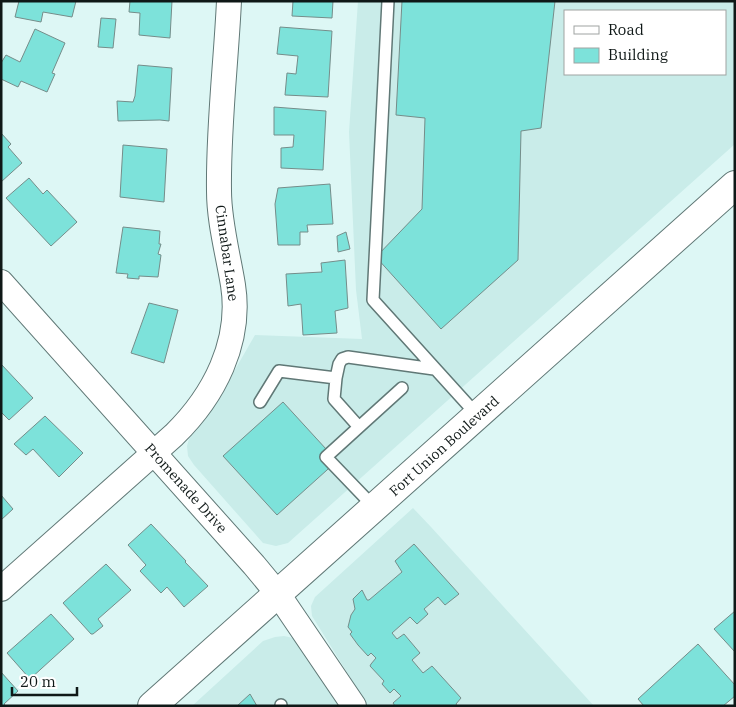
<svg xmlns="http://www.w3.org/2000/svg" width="736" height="707" viewBox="0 0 736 707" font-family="'IBM Plex Serif',serif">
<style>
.built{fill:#c9ece9;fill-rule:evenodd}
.building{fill:#7de2da;stroke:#758d8a}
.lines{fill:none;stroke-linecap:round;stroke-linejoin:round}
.lane-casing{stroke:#607876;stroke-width:14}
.street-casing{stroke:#607876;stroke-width:26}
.secondary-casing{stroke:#607876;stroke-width:30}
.lane{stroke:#fff;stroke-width:11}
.street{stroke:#fff;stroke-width:24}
.secondary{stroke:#fff;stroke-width:28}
.labels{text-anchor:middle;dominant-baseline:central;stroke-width:4;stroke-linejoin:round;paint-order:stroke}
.street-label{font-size:14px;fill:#0f1817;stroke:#fff}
</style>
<rect width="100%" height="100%" fill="#ddf7f5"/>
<path class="built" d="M358,1H735V144L288,543L276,546L263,543L194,465L188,456L187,446L189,439L225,387L255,335L362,339L356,290L349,132ZM565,11H725V74H565Z
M413,508L431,527L594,706H368L312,616L311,606L315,597Z
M284,636L293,638L301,646L339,706H192L263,641L275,637Z"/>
<path class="building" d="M19,1H76L72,17L43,12L41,22L15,17Z
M130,1H172L170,38L139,35L140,13L129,12Z
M293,1H333L332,18L292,16Z
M402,1H555L541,128L521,131L518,260L441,329L376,257L422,209L425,118L396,115Z
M101,18L116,19L113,48L98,47Z
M280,27L332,31L328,97L285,95L287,73L296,74L298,56L277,54Z
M35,29L65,43L52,73L55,74L47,92L21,81L18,87L1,79V63L6,55L20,62Z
M138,65L172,68L169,121L160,120L118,121L117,101L133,102L135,96Z
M274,107L326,111L323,170L281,168V148L293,147L294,135H274Z
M1,133L11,144L8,147L22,163L1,182Z
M123,145L167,149L164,202L120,197Z
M29,178L43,194L47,190L77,222L51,246L6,198Z
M330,184L333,224L307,225L308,232H300V245H278L275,204L278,188Z
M123,227L160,231L159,244H161L158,254L161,255L158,277L139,276V279L127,278L128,274L116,273Z
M346,232L350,249L338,252L337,236Z
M345,260L348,308L335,311L337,333L303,335L301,304L288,306L286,274L322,272L321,263Z
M149,303L178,310L164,363L131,353Z
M1,364L33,398L9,420L1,412Z
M283,402L337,461L277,515L223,456Z
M45,416L83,453L59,477L33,449L26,455L14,444Z
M1,495L13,509L1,520Z
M151,524L186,561L185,562L208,586L184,607L167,587L161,593L140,571L146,565L128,545Z
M414,544L459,594L445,605L438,597L424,609L428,614L417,624L410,617L392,633L397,639L404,634L420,653L412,660L423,673L432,666L461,698L456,704L457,706H395L393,703L401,696L394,689L390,693L382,684L384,681L370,666L371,664L376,658L371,653L368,656L358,645L350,634L352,632L348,627L351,615L355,609L353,599L362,590L367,600H369L402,572L395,561Z
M106,564L131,590L98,619L103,626L93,634H91L63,603Z
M735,611V652L714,629Z
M51,614L74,639L30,679L7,653Z
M698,644L735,685V696L723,706H644L638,699Z
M1,672L18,691L4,704L6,706H1Z
M250,694L257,706H237Z"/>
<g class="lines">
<defs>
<path id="lane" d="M388,1L373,300L478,416
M336,378L339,364L342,359L348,357L434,369
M260,402L279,371L336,378L334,399L359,427L402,388
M359,427L326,457L375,508
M281,705V706"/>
<path id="street" d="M1,282L254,565L278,594L354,706
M1,589L174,435C214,396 242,342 233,285C228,254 219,222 219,191C218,128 226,64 229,1"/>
<path id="secondary" d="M152,706L735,185"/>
</defs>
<use href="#lane" class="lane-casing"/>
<use href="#street" class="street-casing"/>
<use href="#secondary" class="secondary-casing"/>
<use href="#lane" class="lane"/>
<use href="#street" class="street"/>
<use href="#secondary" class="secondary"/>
</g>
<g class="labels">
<g class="street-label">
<text transform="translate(227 253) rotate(82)">Cinnabar Lane</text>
<text transform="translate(444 446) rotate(-42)">Fort Union Boulevard</text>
<text transform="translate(186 488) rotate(48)">Promenade Drive</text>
</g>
</g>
<rect width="736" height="707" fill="none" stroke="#0f1817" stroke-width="5"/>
<rect x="564" y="10" width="162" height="65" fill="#ffffff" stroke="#9fa3a2"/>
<rect x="574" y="26" width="25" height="8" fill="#ffffff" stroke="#9fa3a2"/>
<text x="608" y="35" font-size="15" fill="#0f1817">Road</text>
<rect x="574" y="48" width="25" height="15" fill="#7de2da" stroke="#9fa3a2"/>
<text x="608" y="60" font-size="15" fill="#0f1817">Building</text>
<path d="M12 687v8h65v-8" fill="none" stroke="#0f1817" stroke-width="2.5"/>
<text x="20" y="687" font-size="15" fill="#0f1817" stroke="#ffffff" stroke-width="4" paint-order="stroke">20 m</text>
</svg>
